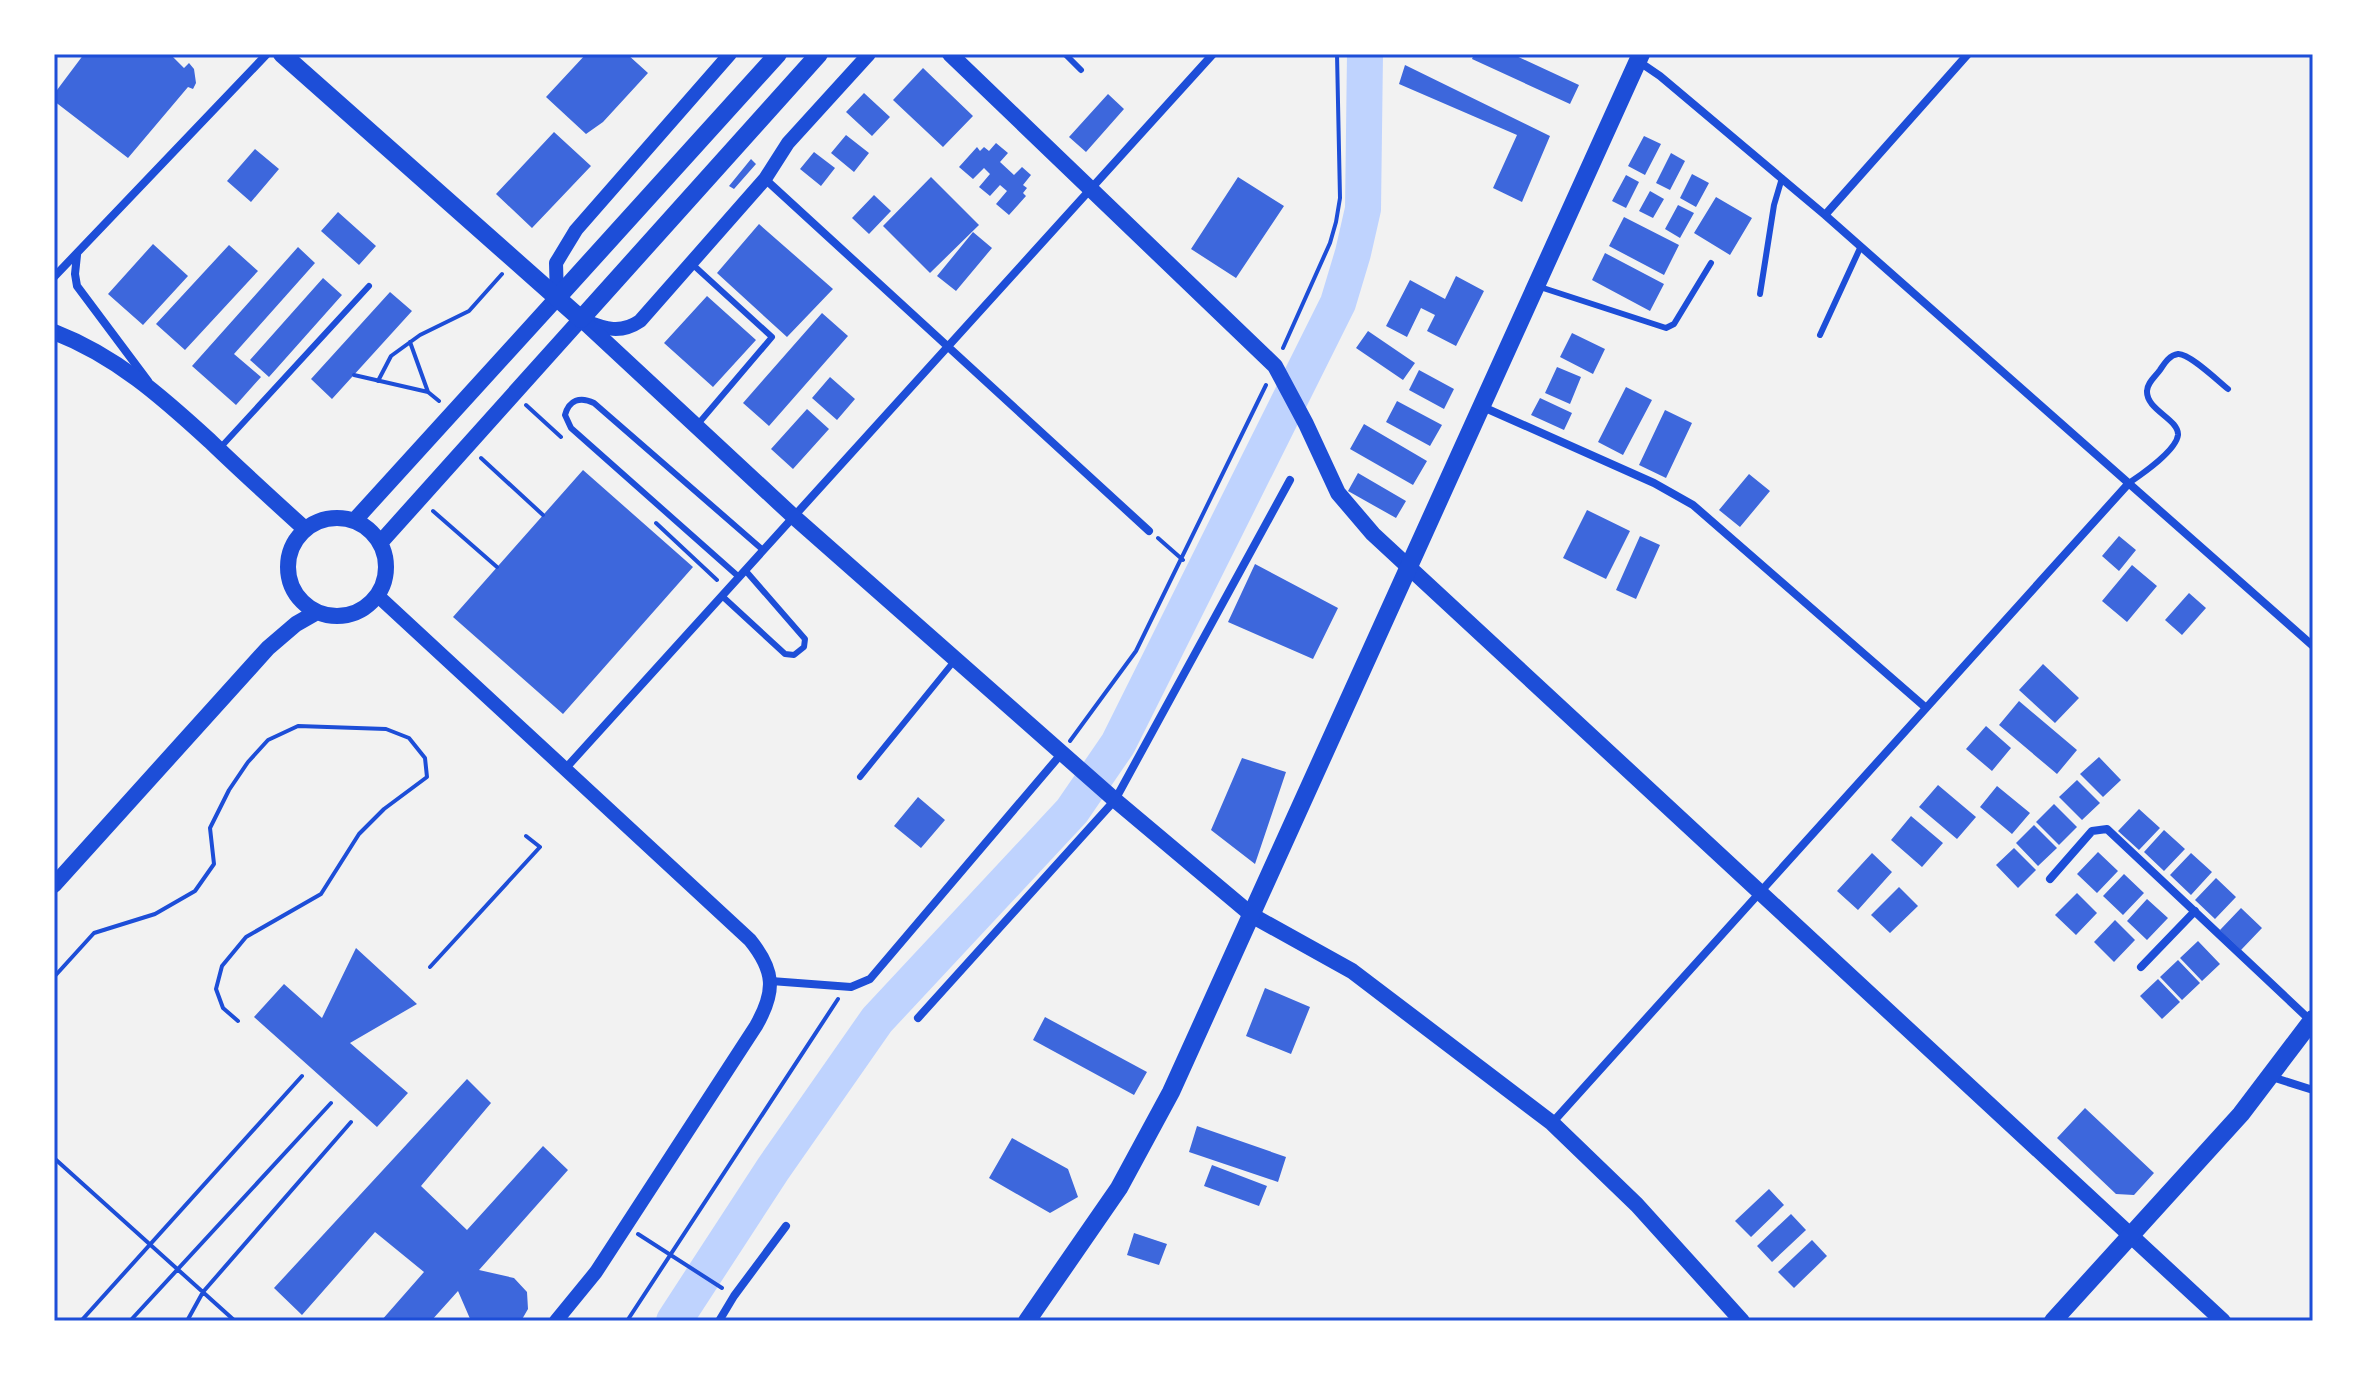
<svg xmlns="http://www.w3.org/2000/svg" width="2367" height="1375" viewBox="0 0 2367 1375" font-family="'Fira Sans Condensed',sans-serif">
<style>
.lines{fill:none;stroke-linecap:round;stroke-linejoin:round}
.river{stroke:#bfd3fe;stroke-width:36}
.building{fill:#3d67dc}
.path{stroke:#1d4ed8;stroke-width:4}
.service{stroke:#1d4ed8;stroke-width:6}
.minor{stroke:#1d4ed8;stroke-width:8}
.tertiary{stroke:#1d4ed8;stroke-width:14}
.secondary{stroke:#1d4ed8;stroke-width:16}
.primary{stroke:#1d4ed8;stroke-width:18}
.neatline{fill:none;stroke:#1d4ed8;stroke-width:3}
</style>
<rect width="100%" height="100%" fill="#f2f2f2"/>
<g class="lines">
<path class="river" d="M674,1321L773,1169L877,1020L1072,811L1118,744L1338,303L1353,253L1363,209L1365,54"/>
</g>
<path class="building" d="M84,54H170L184,68L189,63L194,69L196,83L193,89L188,87L128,158L54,101V94Z
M586,54H627L648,73L603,122L586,134L546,97Z
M1474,54H1512L1579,85L1570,104L1472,59Z
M1405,65L1550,136L1522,202L1493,188L1517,135L1399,84Z
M923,68L973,116L943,147L893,100Z
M864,93L890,117L872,136L846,112Z
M1108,94L1124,109L1086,152L1069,137Z
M554,132L591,166L532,228L496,194Z
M846,135L869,153L854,172L831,153Z
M1644,136L1661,144L1645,175L1628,166Z
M996,143L1008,153L1000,162L1014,175L1022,167L1031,175L1023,185L1027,188L1023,193L1026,196L1009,215L996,204L1007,191L1000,185L990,196L979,187L990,174L984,168L973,179L959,167L977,147L980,151L984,147L989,151Z
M255,149L279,169L251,202L227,181Z
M814,152L835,168L821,186L800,169Z
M1671,153L1685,161L1670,190L1656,183Z
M751,159L756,164L734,189L729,186Z
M1692,174L1709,183L1696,207L1680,198Z
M1626,175L1639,182L1626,208L1612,201Z
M931,177L979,225L930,273L883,226Z
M1238,177L1284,206L1236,278L1191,249Z
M1650,191L1664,199L1653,218L1639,211Z
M874,195L891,211L869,234L852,218Z
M1716,197L1752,218L1730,255L1694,233Z
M1678,205L1694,213L1680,238L1665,229Z
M338,212L376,246L359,265L321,231Z
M1624,217L1679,245L1664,275L1609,246Z
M759,224L833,289L787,337L717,273Z
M973,232L992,248L956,291L937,276Z
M153,244L188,276L143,325L108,294Z
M229,245L258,271L185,350L156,324Z
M298,247L315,263L234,354L261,377L236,405L192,366Z
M1605,253L1664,284L1650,311L1592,280Z
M1456,276L1484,291L1456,346L1427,331L1435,315L1421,308L1407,337L1386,326L1410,280L1445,299Z
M323,278L342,295L269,377L250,360Z
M390,292L412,311L332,399L311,379Z
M707,296L756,340L713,387L664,343Z
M822,313L848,336L769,426L743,403Z
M1368,331L1415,363L1403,380L1356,348Z
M1572,333L1605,349L1593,374L1560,357Z
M1557,367L1581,377L1570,404L1545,393Z
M1419,370L1454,389L1444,409L1409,390Z
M830,377L855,399L837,420L812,398Z
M1626,387L1652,400L1623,455L1598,442Z
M1540,398L1572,413L1564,430L1531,415Z
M1397,401L1442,425L1430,446L1386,422Z
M807,409L829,429L793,469L771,449Z
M1665,410L1692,423L1666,478L1639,465Z
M1364,424L1427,461L1413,485L1350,449Z
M583,470L693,567L563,714L453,617Z
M1358,473L1406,501L1396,518L1348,491Z
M1749,474L1770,491L1740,527L1719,510Z
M1587,510L1630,531L1606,579L1563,558Z
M1640,536L1660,545L1636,599L1616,590Z
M2119,536L2136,550L2119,571L2102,556Z
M1255,564L1338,608L1313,659L1228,622Z
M2132,565L2157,586L2127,622L2102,601Z
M2189,593L2206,608L2182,635L2165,620Z
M2043,664L2079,698L2055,723L2019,690Z
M2019,701L2077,750L2057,774L1999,725Z
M1986,726L2011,748L1992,771L1966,749Z
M2099,757L2121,780L2103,797L2080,774Z
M1242,758L1286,772L1255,864L1211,830Z
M2077,780L2100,803L2082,820L2059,797Z
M1938,785L1976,817L1957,839L1919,807Z
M1997,786L2030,813L2012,834L1980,807Z
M918,797L945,820L921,848L894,826Z
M2054,804L2077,827L2059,845L2036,822Z
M2139,809L2160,828L2139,850L2118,831Z
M1911,816L1943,843L1922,867L1891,840Z
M2034,825L2057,848L2038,866L2016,843Z
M2164,830L2185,849L2164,871L2144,852Z
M2014,848L2036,870L2018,888L1996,865Z
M2098,852L2118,871L2097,893L2077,874Z
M1872,853L1892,872L1858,910L1837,891Z
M2191,853L2212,872L2191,895L2170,875Z
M2124,874L2144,893L2123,915L2103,896Z
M2216,878L2236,897L2215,919L2195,900Z
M1899,887L1918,906L1890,933L1871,915Z
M2077,893L2097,913L2076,935L2055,915Z
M2147,899L2168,918L2147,940L2127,921Z
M2241,908L2262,928L2241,950L2220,930Z
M2115,920L2135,940L2114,962L2094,942Z
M2198,941L2220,964L2202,981L2180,958Z
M356,948L417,1004L350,1043L408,1093L377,1127L254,1017L284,984L322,1018Z
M2178,960L2200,983L2182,1000L2160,977Z
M2158,979L2180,1002L2162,1019L2140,996Z
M1265,988L1310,1007L1291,1054L1246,1036Z
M1045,1017L1147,1072L1134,1095L1033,1040Z
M467,1079L491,1103L421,1186L467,1230L543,1146L568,1170L479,1270L514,1278L527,1292L528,1309L521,1321H471L458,1291L431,1321H381L424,1272L375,1232L302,1315L274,1288Z
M2085,1108L2154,1173L2134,1195L2116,1194L2057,1138Z
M1197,1126L1286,1157L1278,1182L1189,1152Z
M1012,1138L1068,1169L1078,1197L1050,1213L989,1178Z
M1212,1165L1267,1186L1259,1206L1204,1186Z
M1769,1189L1784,1205L1751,1237L1735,1221Z
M1791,1214L1806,1230L1772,1262L1757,1246Z
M1134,1233L1167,1244L1159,1265L1127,1255Z
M1812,1240L1827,1256L1794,1288L1778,1272Z"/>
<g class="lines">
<path class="path" d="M410,342L428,392
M1283,348L1330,243L1336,222L1340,198L1337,54
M354,375L428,392L439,401
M378,381L391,356L420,335L469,311L502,274
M526,405L561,437
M481,458L543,515
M433,511L497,567
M656,523L717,580
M1158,538L1183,560
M1070,741L1136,651L1266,385
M430,967L540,847L526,836
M54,977L94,933L155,914L195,891L214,864L210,828L229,790L248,762L268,740L298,726L386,729L409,738L425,758L427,777L384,809L359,834L321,894L246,937L222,966L216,989L223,1008L238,1021
M54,1158L235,1321
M638,1234L722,1288
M81,1321L302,1076
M130,1321L331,1103
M187,1321L203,1292L351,1122
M627,1321L838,999"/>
<path class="service" d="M1065,54L1081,70
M691,263L772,337L698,424
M1540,287L1666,328L1674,324L1711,263
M1760,294L1774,205L1782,178
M1820,335L1861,246
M220,448L369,286
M2129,483C2142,474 2176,451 2178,435C2179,419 2146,410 2147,391C2147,383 2155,377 2160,370C2164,364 2169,355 2178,354C2189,353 2218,381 2228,389
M739,577L571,428L565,415C569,400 580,396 594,403L763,550
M722,596L785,654L794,655L804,647L805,639L745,570
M860,777L955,660"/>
<path class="minor" d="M1638,61L1660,76L1825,215L2313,646
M765,179L1149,531
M1825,215L1968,54
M77,255L75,274L77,286L148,381
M54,277L267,54
M1483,407L1654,483L1693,505L1925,707
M565,769L1213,54
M2050,879L2092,831L2107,829L2311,1021
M2141,967L2195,911
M771,981L851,987L870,979L1062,753
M918,1018L1115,800L1290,480
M2272,1077L2313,1090
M1552,1123L2129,483
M719,1321L734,1296L786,1226"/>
<path class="tertiary" d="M557,298L556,263L576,230L730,54
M585,321C605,329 621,334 640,321L765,179L788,143L869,54
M377,595L750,940C775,971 776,991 756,1026L596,1272L556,1321"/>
<path class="secondary" d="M950,54L1275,366L1306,424L1338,493L1373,534L2223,1321
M54,332C116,356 162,397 210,441C241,471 273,500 305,529
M288 567a49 49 0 1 1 98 0a49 49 0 1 1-98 0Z
M354,521L557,298
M380,543L581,319L793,516L1115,800L1253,916L1352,971L1552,1123L1637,1205L1742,1321
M54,885L268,648L296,624L317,612"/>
<path class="primary" d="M282,54L581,319L819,54
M557,298L778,54
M1027,1321L1119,1188L1171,1092L1641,54
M2053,1321L2241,1114L2313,1019"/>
</g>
<rect width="2367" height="1375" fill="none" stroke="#ffffff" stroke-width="112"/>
<rect x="56" y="56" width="2255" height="1263" class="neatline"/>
</svg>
